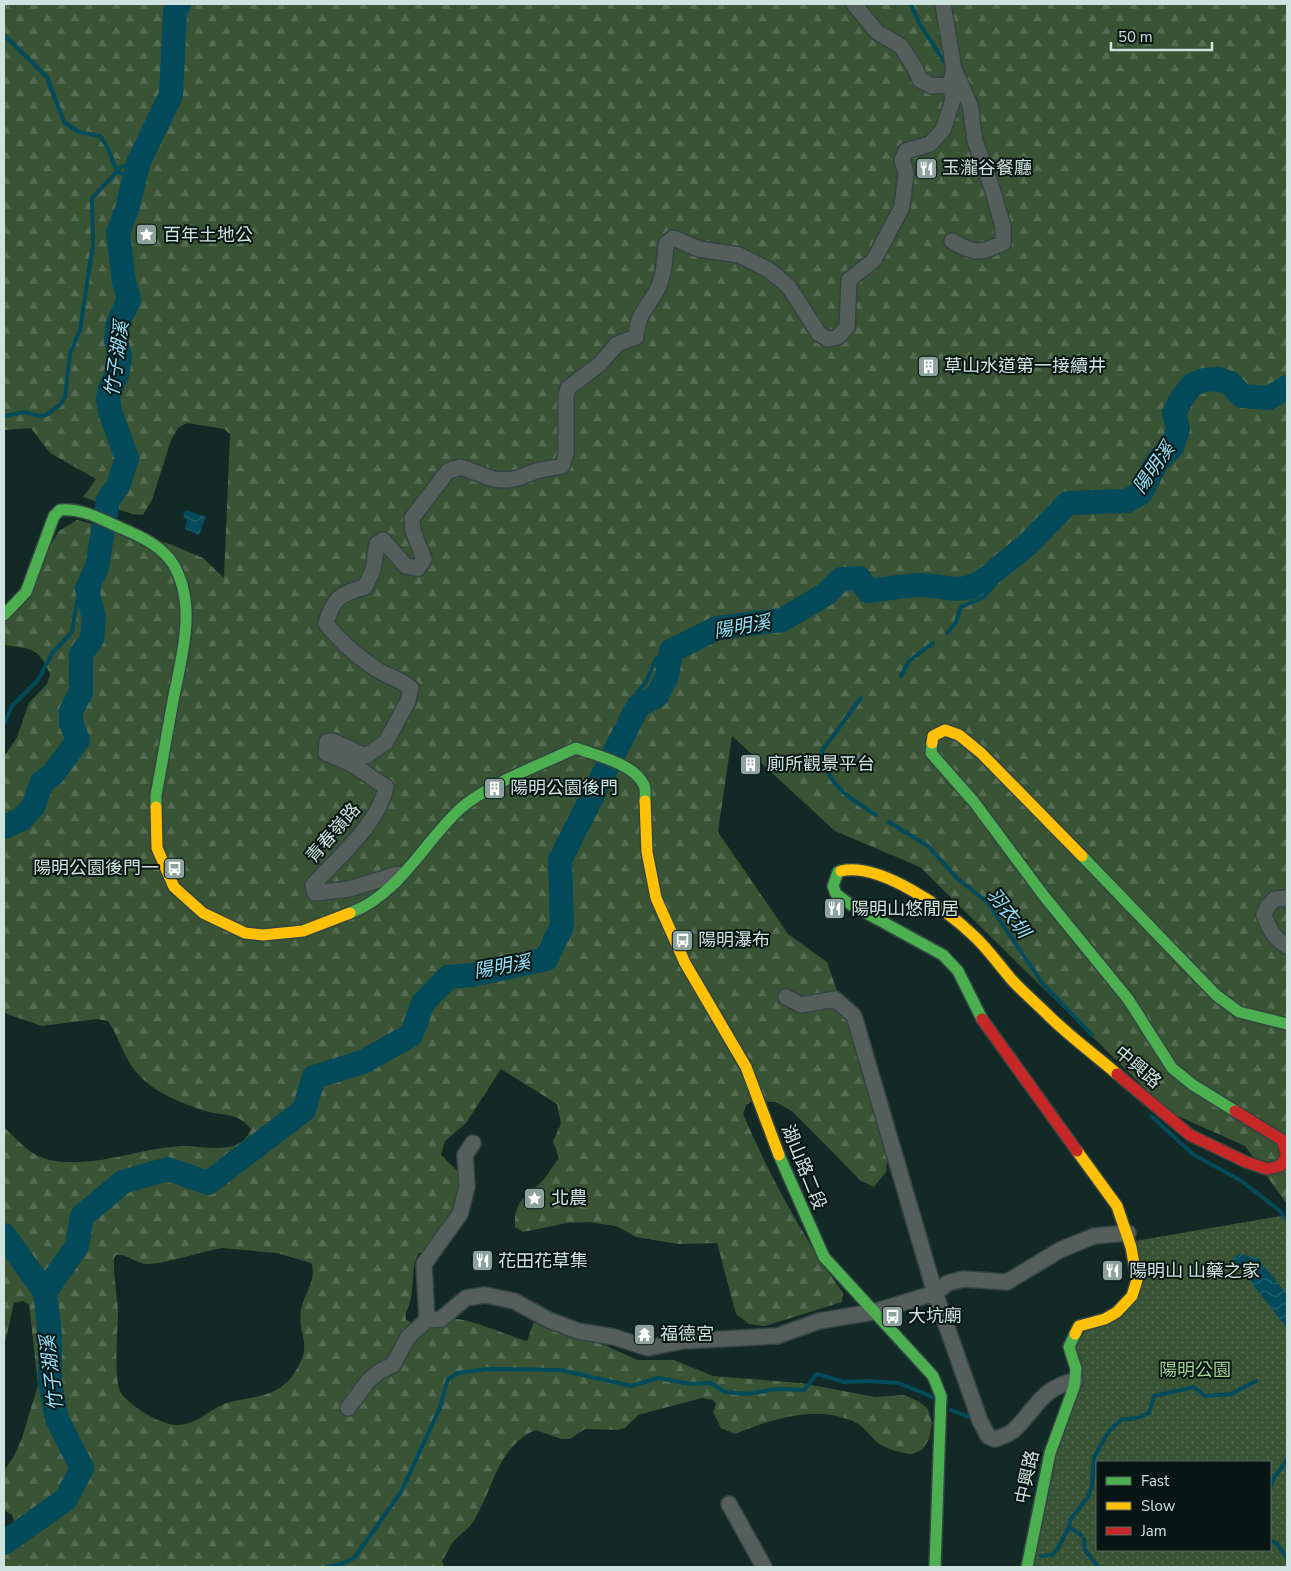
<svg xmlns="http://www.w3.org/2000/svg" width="1291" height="1571" viewBox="0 0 1291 1571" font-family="'Nunito Sans','Noto Sans TC',sans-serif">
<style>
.green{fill:url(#green-dots);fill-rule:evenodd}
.forest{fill:url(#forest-firs);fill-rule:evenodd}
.water{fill:url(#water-waves)}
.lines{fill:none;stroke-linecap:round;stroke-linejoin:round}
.stream{stroke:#034a5a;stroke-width:4}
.river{stroke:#034a5a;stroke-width:24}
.street-casing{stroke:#334542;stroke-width:18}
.fast-casing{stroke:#334542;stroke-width:14}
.slow-casing{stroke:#334542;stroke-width:14}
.jam-casing{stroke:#334542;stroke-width:14}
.street{stroke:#565e5b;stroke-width:15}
.fast{stroke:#4caf50;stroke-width:11}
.slow{stroke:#ffc107;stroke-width:11}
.jam{stroke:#c62828;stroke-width:11}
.labels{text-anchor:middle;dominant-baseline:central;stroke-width:4;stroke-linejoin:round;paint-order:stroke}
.poi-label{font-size:18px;fill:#cfe3de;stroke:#071613;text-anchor:start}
.street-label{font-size:18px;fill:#cfe3de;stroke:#071613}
.park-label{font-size:18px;fill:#a0d191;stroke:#071613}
.water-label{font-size:19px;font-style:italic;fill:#96e0f9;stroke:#071613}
</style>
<defs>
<pattern id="green-dots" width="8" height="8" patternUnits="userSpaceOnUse" patternTransform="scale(1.25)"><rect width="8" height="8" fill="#395335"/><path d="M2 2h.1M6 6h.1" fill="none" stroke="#556c52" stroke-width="1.8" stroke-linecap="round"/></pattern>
<pattern id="forest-firs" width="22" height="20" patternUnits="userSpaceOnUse" patternTransform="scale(1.25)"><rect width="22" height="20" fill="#395335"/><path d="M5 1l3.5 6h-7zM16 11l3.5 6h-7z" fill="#556c52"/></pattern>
<pattern id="water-waves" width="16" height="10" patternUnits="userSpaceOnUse" patternTransform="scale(1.25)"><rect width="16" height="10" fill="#034a5a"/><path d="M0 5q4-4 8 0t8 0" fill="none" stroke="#276471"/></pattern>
</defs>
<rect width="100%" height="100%" fill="#132925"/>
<path class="green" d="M1287,1215V1567H1033L1077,1337L1136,1299L1135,1241ZM1097,1462H1270V1550H1097Z"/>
<path class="forest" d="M4,4H1287V1204L1245,1146L1169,1112L920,867L835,831L732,736L718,832L788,934L827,962L853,1037L888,1155L886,1172L874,1187L861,1181L792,1111L775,1102L752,1101L746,1105L743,1114C770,1177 803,1237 843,1293L842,1302L765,1326L749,1324L736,1314L717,1243L678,1244L636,1237L616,1226L588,1222L567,1223L523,1232L515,1227C514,1197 528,1197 545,1178C550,1171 554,1164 559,1158L553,1141L561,1124L557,1104L501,1069L466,1123L445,1141L441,1155C446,1160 453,1166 458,1172C473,1194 438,1234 427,1252L418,1253C410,1272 415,1288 409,1305C407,1312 405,1312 406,1320C422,1329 438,1321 455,1319C468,1318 512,1337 527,1341L534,1322L592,1339L637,1360H674L713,1376L801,1383L875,1397L904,1395L918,1401L928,1409L932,1423L929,1439L922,1450C919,1451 915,1453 911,1454C903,1454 881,1447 876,1441C865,1431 865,1426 850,1420C813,1405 770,1420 735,1434L721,1428L713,1412L716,1404L713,1400L702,1398L638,1415L625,1428L617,1430L585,1429L570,1439H561L536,1430C497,1446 494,1488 473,1522C468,1530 460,1534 454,1541C449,1547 446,1555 442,1561L444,1567H4V1536L10,1530L14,1521L12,1515L4,1510V1470L13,1458L22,1438L38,1385L29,1304L23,1301L14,1303L4,1347V1127C17,1140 31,1156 50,1160C96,1169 137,1148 183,1146C200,1146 219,1151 236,1145C244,1142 248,1136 251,1129C236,1110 221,1117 202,1110C182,1103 156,1093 141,1077C124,1061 120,1038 108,1021L97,1019L42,1026L4,1013V757L17,737L29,703L47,684L50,674C39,647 31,649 4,645V623L59,531L77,520L170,544L203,558L224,578L230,434L224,429L187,423L178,428L171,440L152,500L143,515L132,514L83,497L96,479L50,453L31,428L4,430ZM222,1248L277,1253L311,1263C318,1278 303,1296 301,1310C297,1328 310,1343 301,1361C285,1396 263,1395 230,1402C213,1406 200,1423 179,1425C163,1427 130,1406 121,1393C113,1381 118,1327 118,1311C117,1293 113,1275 114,1258L116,1255C127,1253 137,1265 149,1264C174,1262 198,1252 222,1248Z"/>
<path class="water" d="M186,510L206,517L199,535L185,529L187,520L183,515Z
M1240,1254L1258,1258L1287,1295V1328L1232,1258Z"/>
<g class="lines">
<path class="stream" d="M911,4L919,23L945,63
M4,35L47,77L64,122L79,132L100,136L108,148L117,172L134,177
M4,416L24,412L39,416L46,415L60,405L65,397L70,354L80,330L93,244L92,198L121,167L139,161
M947,633L956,622L961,607L984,597L1002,575L1004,562
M901,676L909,661L933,643
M861,698L822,751C825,784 850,799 876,815
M638,706L637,693L646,682L656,659L671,651
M4,724L12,706L38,680L53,652L72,632L77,601L87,589
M889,822L928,846L957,878L988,903L1043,984L1092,1035
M1151,1116L1194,1155L1240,1180L1279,1210L1287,1219
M951,1410L975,1419
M1270,1489L1273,1479L1287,1460
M1069,1527L1081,1535
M1084,1539L1085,1550L1098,1567
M1270,1540L1277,1544L1287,1558
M1041,1556L1052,1555L1057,1550L1069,1527L1070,1520L1088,1497L1092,1486L1094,1457L1109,1431L1121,1420L1137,1418L1149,1413L1154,1396L1194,1387L1205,1396L1231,1394L1256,1381
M328,1567L344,1563L354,1558L401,1492L439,1410L448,1379L458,1373L489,1369L561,1370L631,1386L658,1378L691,1384L711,1383L725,1392L747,1394L778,1389L804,1390L817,1374L844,1382L869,1381L899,1383L932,1397"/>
<path class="river" d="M996,570L1028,544L1068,503L1127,501L1141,493L1156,463L1172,447L1178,429L1174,413L1182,398L1192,385L1204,380L1218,379L1230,383L1242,396L1269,398L1287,387
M4,827L22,819L34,805L42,782L53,774L78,740L71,723V711L81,692V654L92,639L94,619L87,589L97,567L108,500L118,486L127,458L110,412L108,399L110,388L117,375L120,357L116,340L118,324L129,299L124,282L118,232L127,209L139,161L171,95L175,12L179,4
M4,1235L45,1292L50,1336V1384L57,1419L82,1468L66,1499L4,1543
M45,1292L77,1246L82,1216L123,1182L143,1176L168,1169L208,1183L304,1110L314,1077L363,1062L411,1035L423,1003L448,977L472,975L546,959L562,926L560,860L638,706L657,696L667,676L671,651L717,628L782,620L826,594L841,579L859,578L868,591C886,589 905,585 922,585C952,586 961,597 988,577"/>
<defs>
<path id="street" d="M854,4L877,32L901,46L915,68L920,80L932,86L950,84
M952,241C974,254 980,254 1003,243V227L992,188L975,141L970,105L954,69
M398,874L349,889L315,893L313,885C339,856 378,825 386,787L352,764L326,753L327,742L333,741L366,756L386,742L408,701L411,688C400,679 387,676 376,669C357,656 339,641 326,623C334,597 340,594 365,587L373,570L377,544L383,540L406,566L418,568L424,559L413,531L412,518L448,471L461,467L493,479L507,480L518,478L536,471L562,466L566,454V395L568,388L600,364L617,344L636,337C638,312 646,311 657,290C664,276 665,259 666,244L673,238L699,249L739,255L769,270L789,287L819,334L828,339L838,337L847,327L849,280L874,260L902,207L906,173L902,160L906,151L930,144L943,130L953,99L950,84L954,69L943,4
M1287,898L1275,899L1268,906L1264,915C1269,928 1274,939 1287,946
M786,997L801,1005L835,999L854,1016L935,1293L980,1421L988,1436L995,1439C1001,1437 1008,1435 1013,1431C1035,1411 1041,1387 1075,1381
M427,1320L424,1264L460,1214L467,1187L465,1155L473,1143
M348,1408L368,1381L380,1371L393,1365L408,1337L427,1320L441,1319L466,1298L485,1295L514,1301L549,1320L578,1331L614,1337L648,1348L683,1341L777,1336L819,1321L873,1312L935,1293L948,1283L963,1279L1007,1282L1060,1250L1094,1236L1128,1233
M729,1504L764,1567"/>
<path id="fast" d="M4,615L26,592L54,516L60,510C82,508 101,519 121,528C140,536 162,546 173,564C198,605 181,658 173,701C167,733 162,764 156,795V807
M932,743L931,753L974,802L1044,896L1128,999L1172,1068L1193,1085L1235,1111
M1082,856L1216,995L1239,1012L1287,1024
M841,871L838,872L833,886L836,894L848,903L943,955L958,971L982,1019
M350,913C399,895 424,842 460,809C488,784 542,764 576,748C597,756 633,763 644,785C646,790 645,796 645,801
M779,1155L824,1257L933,1376L941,1396L935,1567
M1027,1567L1050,1453L1074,1387L1076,1369L1069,1347L1075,1334"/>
<path id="slow" d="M932,743L933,736L945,730L959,735L981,753L1082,856
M645,801L647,852L656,898L685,963L746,1067L779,1155
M156,807L157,848L174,887L203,913L245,933L263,935L303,931L350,913
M841,871C880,862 947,910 974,936C988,949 999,965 1012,980C1023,992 1036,1003 1047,1014C1069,1036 1094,1054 1117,1074
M1075,1334L1079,1326L1105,1319L1117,1312L1132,1296L1137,1280L1131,1247L1117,1206L1077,1151"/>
<path id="jam" d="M982,1019L1077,1151
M1117,1074L1190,1135L1246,1162L1267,1169L1280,1166L1287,1156L1282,1140L1235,1111"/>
</defs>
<use href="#street" class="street-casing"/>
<use href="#fast" class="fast-casing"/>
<use href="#slow" class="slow-casing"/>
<use href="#jam" class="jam-casing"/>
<use href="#street" class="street"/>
<use href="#fast" class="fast"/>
<use href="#slow" class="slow"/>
<use href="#jam" class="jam"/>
</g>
<defs>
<symbol id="restaurant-square" viewBox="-11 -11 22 22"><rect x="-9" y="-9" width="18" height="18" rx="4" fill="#8da29d" stroke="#071613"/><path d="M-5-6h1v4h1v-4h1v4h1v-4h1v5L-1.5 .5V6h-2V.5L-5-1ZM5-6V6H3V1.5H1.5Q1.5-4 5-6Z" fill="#fff"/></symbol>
<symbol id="sight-square" viewBox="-11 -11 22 22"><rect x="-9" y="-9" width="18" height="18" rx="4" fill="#8da29d" stroke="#071613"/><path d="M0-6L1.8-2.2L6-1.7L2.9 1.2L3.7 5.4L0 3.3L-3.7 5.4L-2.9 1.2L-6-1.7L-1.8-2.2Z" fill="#fff"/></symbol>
<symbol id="building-square" viewBox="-11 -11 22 22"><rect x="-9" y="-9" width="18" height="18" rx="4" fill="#8da29d" stroke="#071613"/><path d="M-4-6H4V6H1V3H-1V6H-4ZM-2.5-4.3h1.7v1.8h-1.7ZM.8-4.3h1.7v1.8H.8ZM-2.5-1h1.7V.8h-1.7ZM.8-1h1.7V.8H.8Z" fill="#fff"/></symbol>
<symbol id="bus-square" viewBox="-11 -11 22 22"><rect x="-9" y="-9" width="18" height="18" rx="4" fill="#8da29d" stroke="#071613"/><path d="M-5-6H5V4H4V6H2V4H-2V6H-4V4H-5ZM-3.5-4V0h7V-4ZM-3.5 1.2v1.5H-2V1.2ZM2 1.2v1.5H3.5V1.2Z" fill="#fff"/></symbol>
<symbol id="temple-square" viewBox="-11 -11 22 22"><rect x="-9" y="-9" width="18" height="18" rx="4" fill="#8da29d" stroke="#071613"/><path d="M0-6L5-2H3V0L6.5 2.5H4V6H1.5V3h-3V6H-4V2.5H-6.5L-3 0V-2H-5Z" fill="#fff"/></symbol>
</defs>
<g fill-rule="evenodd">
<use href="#restaurant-square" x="914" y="156" width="25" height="25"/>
<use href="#sight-square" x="134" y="222" width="25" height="25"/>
<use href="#building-square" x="916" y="354" width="25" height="25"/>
<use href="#building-square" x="738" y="752" width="25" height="25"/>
<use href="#building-square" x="482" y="776" width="25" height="25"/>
<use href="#bus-square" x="162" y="856" width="25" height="25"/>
<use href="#restaurant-square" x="822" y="896" width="25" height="25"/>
<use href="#bus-square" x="670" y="928" width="25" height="25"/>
<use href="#sight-square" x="522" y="1186" width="25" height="25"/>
<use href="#restaurant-square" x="470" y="1248" width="25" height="25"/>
<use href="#restaurant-square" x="1100" y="1258" width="25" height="25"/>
<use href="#bus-square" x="880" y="1304" width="25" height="25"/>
<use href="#temple-square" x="632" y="1322" width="25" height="25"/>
</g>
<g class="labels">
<g class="poi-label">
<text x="942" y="168">玉瀧谷餐廳</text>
<text x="163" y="235">百年土地公</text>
<text x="944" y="366">草山水道第一接續井</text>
<text x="767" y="764">廁所觀景平台</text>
<text x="510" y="788">陽明公園後門</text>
<text x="159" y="868" text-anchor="end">陽明公園後門一</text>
<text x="851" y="909">陽明山悠閒居</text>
<text x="698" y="940">陽明瀑布</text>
<text x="551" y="1198">北農</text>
<text x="498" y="1261">花田花草集</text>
<text x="1129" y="1271">陽明山 山藥之家</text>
<text x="908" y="1316">大坑廟</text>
<text x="660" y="1334">福德宮</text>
</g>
<g class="street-label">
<text transform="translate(333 833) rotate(-49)">青春嶺路</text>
<text transform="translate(1138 1067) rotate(40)">中興路</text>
<text transform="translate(804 1167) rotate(68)">湖山路二段</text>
<text transform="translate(1027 1477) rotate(-78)">中興路</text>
</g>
<g class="park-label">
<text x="1195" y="1370">陽明公園</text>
</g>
<g class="water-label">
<text transform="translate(117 359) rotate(-82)">竹子湖溪</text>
<text transform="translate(1154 468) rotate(-55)">陽明溪</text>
<text transform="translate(742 627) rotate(-10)">陽明溪</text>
<text transform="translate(1008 913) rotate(52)">羽衣圳</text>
<text transform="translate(502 967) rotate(-10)">陽明溪</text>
<text transform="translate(52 1373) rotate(-97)">竹子湖溪</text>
</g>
</g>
<rect width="1291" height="1571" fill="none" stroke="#cfe3de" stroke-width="10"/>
<rect x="1096" y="1461" width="175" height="90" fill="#071613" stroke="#576864"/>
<rect x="1106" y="1477" width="25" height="8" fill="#4caf50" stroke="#576864"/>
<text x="1141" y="1486" font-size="15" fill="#cfe3de">Fast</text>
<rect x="1106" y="1502" width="25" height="8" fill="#ffc107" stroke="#576864"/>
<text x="1141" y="1511" font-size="15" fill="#cfe3de">Slow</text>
<rect x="1106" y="1527" width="25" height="8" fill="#c62828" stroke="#576864"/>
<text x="1141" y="1536" font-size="15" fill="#cfe3de">Jam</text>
<path d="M1111 42v8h101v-8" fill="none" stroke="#cfe3de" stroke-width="2.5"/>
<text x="1118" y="42" font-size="15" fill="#cfe3de" stroke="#071613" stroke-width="4" paint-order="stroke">50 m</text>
</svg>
